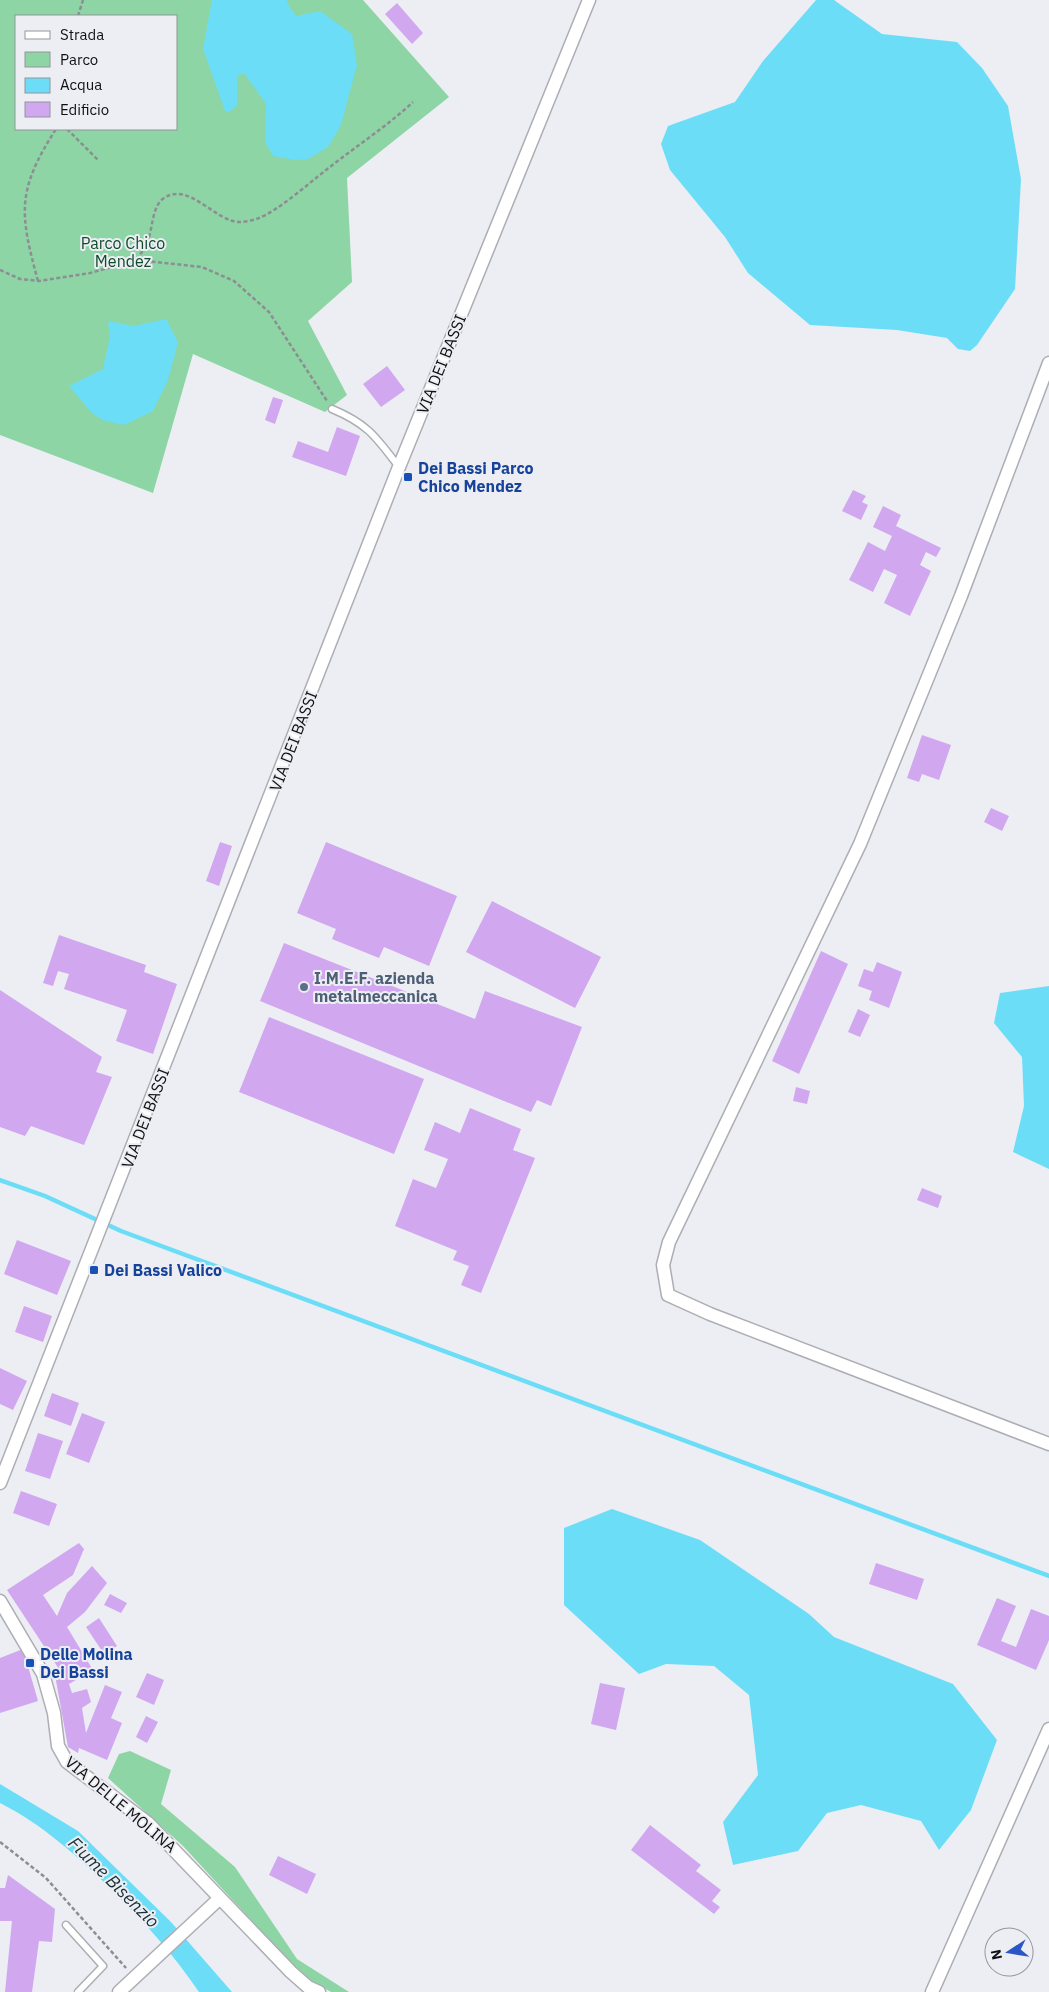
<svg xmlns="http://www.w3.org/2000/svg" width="1049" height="1992" viewBox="0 0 1049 1992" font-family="'IBM Plex Sans',sans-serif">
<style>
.green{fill:#8dd5a4;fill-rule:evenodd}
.water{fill:#6cddf7}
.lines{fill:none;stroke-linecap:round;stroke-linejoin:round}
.stream{stroke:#6cddf7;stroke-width:4.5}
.building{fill:#d1a7ef}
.lane-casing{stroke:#adaeb4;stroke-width:9}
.street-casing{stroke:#adaeb4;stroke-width:15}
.path{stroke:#8d8e93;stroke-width:2.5;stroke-dasharray:4 2.5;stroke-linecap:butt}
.lane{stroke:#fff;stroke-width:6}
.street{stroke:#fff;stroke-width:12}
.transit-dot{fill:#1a4fb4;stroke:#eceef4;stroke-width:2}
.service-dot{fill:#5c6f8a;stroke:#eceef4;stroke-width:2}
.labels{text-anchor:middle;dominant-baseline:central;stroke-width:4;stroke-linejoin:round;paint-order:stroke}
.park-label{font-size:16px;fill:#0f4b2a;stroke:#eceef4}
.street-label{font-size:16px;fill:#0f1012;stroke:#eceef4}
.transit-label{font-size:16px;font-weight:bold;fill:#164399;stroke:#eceef4;text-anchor:start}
.service-label{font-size:16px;font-weight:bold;fill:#4e5e75;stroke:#eceef4;text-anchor:start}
.water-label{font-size:18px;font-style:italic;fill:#1b3035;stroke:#eceef4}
</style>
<rect width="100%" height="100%" fill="#eceef4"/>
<path class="green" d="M0,0H363L449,97L347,178L352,282L308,321L347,395L325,412L193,354L153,493L0,435ZM16,16H176V129H16Z
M130,1751L171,1770L161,1804L235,1867L297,1959L349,1992H331L310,1980L286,1958L183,1846L108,1778L119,1754Z"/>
<path class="water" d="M212,0H287V3L296,16L320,11L352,34L357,65L341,125L328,147L308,159L295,160L273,156L265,142L266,104L244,73L237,76V105L229,112L225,111L203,49Z
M816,0H834L882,34L957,42L982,68L1008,106L1021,179L1015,289L977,345L970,351L958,349L947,338L897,330L810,325L748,273L725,237L670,170L661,144L668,126L735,102L763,61Z
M166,319L178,342L168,380L153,411L124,425L102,420L91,412L69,386L103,369L110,336L108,321L134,326Z
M1049,986V1169L1013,1152L1024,1106L1022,1057L994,1023L1000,993Z
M612,1509L700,1540L809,1614L834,1637L953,1684L997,1740L971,1810L939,1850L921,1821L861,1805L827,1813L798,1851L733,1865L723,1822L758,1775L749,1695L714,1666L666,1664L639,1674L564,1605V1528Z
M0,1784L78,1831L171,1922L232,1992H199C172,1952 143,1921 109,1887C75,1854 43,1825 0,1803Z"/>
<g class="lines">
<path class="stream" d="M0,1180L45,1196L121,1231L1049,1576"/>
</g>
<path class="building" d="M397,3L423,33L412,44L385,14Z
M387,366L405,390L381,407L363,384Z
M273,397L283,400L275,424L265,420Z
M337,427L360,436L346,476L292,457L298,441L328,452Z
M853,490L866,496L862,502L868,505L861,520L842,511Z
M883,506L901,515L896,526L941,548L936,557L926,552L920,565L931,571L910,616L884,603L897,575L884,569L873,592L849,580L868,542L885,551L892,536L873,527Z
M922,735L951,745L939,780L922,774L919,782L907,778Z
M991,808L1009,816L1002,831L984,822Z
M220,842L232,846L219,886L206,881Z
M326,842L457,896L429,966L384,947L379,958L332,939L336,929L297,913Z
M492,901L601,957L575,1008L466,952Z
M59,935L146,965L144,972L177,984L153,1054L116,1041L127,1010L64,989L69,974L58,971L53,986L43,983Z
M284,943L475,1019L485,991L582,1027L551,1106L537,1100L531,1112L260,1001Z
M821,951L848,964L799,1074L772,1061Z
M877,962L902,972L889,1008L869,1000L872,991L858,986L864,969L873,972Z
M0,990L102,1057L96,1072L112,1077L84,1145L31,1126L25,1136L0,1127Z
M858,1009L870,1015L860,1037L848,1032Z
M269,1017L424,1079L394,1154L239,1092Z
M796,1087L810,1091L807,1104L793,1101Z
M470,1108L521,1129L513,1150L535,1158L481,1293L461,1285L469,1266L453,1260L457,1251L395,1226L413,1179L436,1188L448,1159L424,1150L435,1122L460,1133Z
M922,1188L942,1196L938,1208L917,1200Z
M17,1240L71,1261L57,1295L4,1274Z
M24,1306L52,1316L43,1342L15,1332Z
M0,1368L27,1381L13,1410L0,1404Z
M52,1393L79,1403L71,1426L44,1416Z
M82,1413L105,1422L89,1463L66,1454Z
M38,1433L63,1441L50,1479L25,1471Z
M21,1491L57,1504L49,1526L13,1513Z
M79,1543L84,1549L73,1575L43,1595L57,1616L67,1593L92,1566L107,1583L85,1612L67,1627L93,1670L69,1684L72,1693L87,1689L91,1702L82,1708L86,1733L105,1685L122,1692L111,1718L122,1723L107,1760L79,1748L78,1753L68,1747L55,1675L61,1672L7,1590Z
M876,1563L924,1579L917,1600L869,1584Z
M110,1594L127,1603L121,1613L104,1605Z
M997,1598L1016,1606L1001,1641L1016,1647L1031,1609L1049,1616V1640L1036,1670L977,1645Z
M99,1618L117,1646L104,1654L86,1627Z
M23,1649L38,1701L0,1713V1658Z
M147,1673L164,1680L154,1705L136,1697Z
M600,1683L625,1688L616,1730L591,1724Z
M146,1716L158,1722L147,1743L136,1737Z
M650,1825L701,1865L696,1871L721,1890L712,1901L720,1907L714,1914L631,1850Z
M278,1856L316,1874L307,1894L269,1875Z
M8,1875L55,1909L52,1942L39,1941L32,1992H5L12,1921H0V1888H5Z"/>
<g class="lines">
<defs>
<path id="lane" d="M332,409C368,424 376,437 399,467
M66,1925L103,1966L78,1992"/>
<path id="street" d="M1049,363L961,596L860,844L669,1242L663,1265L668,1295L710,1314L1049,1444
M0,1483L399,467L589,0
M0,1601L43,1674L54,1713L58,1746L67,1762L148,1823L291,1972L308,1987L319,1992
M119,1992L220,1898
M932,1992L1049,1729"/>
</defs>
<use href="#lane" class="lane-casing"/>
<use href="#street" class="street-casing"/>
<path class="path" d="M78,16L83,0
M67,129L99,161
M137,260C141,253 146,246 148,240C153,227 152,206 164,198C189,181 215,222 240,222C245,222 254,220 259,218C279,210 308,184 326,170C355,147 386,127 413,102
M0,270L20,279L39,281L90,273L137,260L202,267L234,281L269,312L327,401
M38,281C19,212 17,190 56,129
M0,1842L46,1878L126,1968"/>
<use href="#lane" class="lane"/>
<use href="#street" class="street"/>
</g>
<g class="transit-dot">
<rect x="403" y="472" width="10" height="10" rx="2.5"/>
<rect x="89" y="1265" width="10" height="10" rx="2.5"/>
<rect x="25" y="1658" width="10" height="10" rx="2.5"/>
</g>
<circle class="service-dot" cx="304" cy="987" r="5"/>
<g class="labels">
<g class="park-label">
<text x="123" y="243">Parco Chico<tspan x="123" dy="18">Mendez</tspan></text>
</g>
<g class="street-label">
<text transform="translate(441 364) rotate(-68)">VIA DEI BASSI</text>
<text transform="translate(293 741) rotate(-69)">VIA DEI BASSI</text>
<text transform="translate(145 1118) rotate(-69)">VIA DEI BASSI</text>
<text transform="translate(121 1804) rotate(40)">VIA DELLE MOLINA</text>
</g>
<g class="transit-label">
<text x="418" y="468">Dei Bassi Parco<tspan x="418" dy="18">Chico Mendez</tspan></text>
<text x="104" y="1270">Dei Bassi Valico</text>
<text x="40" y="1654">Delle Molina<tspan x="40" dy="18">Dei Bassi</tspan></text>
</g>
<g class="service-label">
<text x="314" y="978">I.M.E.F. azienda<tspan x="314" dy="18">metalmeccanica</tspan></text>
</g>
<g class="water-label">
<text transform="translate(114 1882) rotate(45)">Fiume Bisenzio</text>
</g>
</g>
<rect x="15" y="15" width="162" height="115" fill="#eceef4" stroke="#94959a"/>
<rect x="25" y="31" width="25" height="8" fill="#ffffff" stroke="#94959a"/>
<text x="60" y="40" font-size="15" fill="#0f1012">Strada</text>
<rect x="25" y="52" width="25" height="15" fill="#8dd5a4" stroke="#94959a"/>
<text x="60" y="65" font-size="15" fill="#0f1012">Parco</text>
<rect x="25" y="78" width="25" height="15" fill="#6cddf7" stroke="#94959a"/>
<text x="60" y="90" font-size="15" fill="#0f1012">Acqua</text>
<rect x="25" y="102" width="25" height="15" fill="#d1a7ef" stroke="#94959a"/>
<text x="60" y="115" font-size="15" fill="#0f1012">Edificio</text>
<g transform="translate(1009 1952) rotate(258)"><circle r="24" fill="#eceef4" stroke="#94959a"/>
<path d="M0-4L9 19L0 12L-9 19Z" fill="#2b57c6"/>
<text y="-8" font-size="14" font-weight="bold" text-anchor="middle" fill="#0f1012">N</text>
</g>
</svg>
